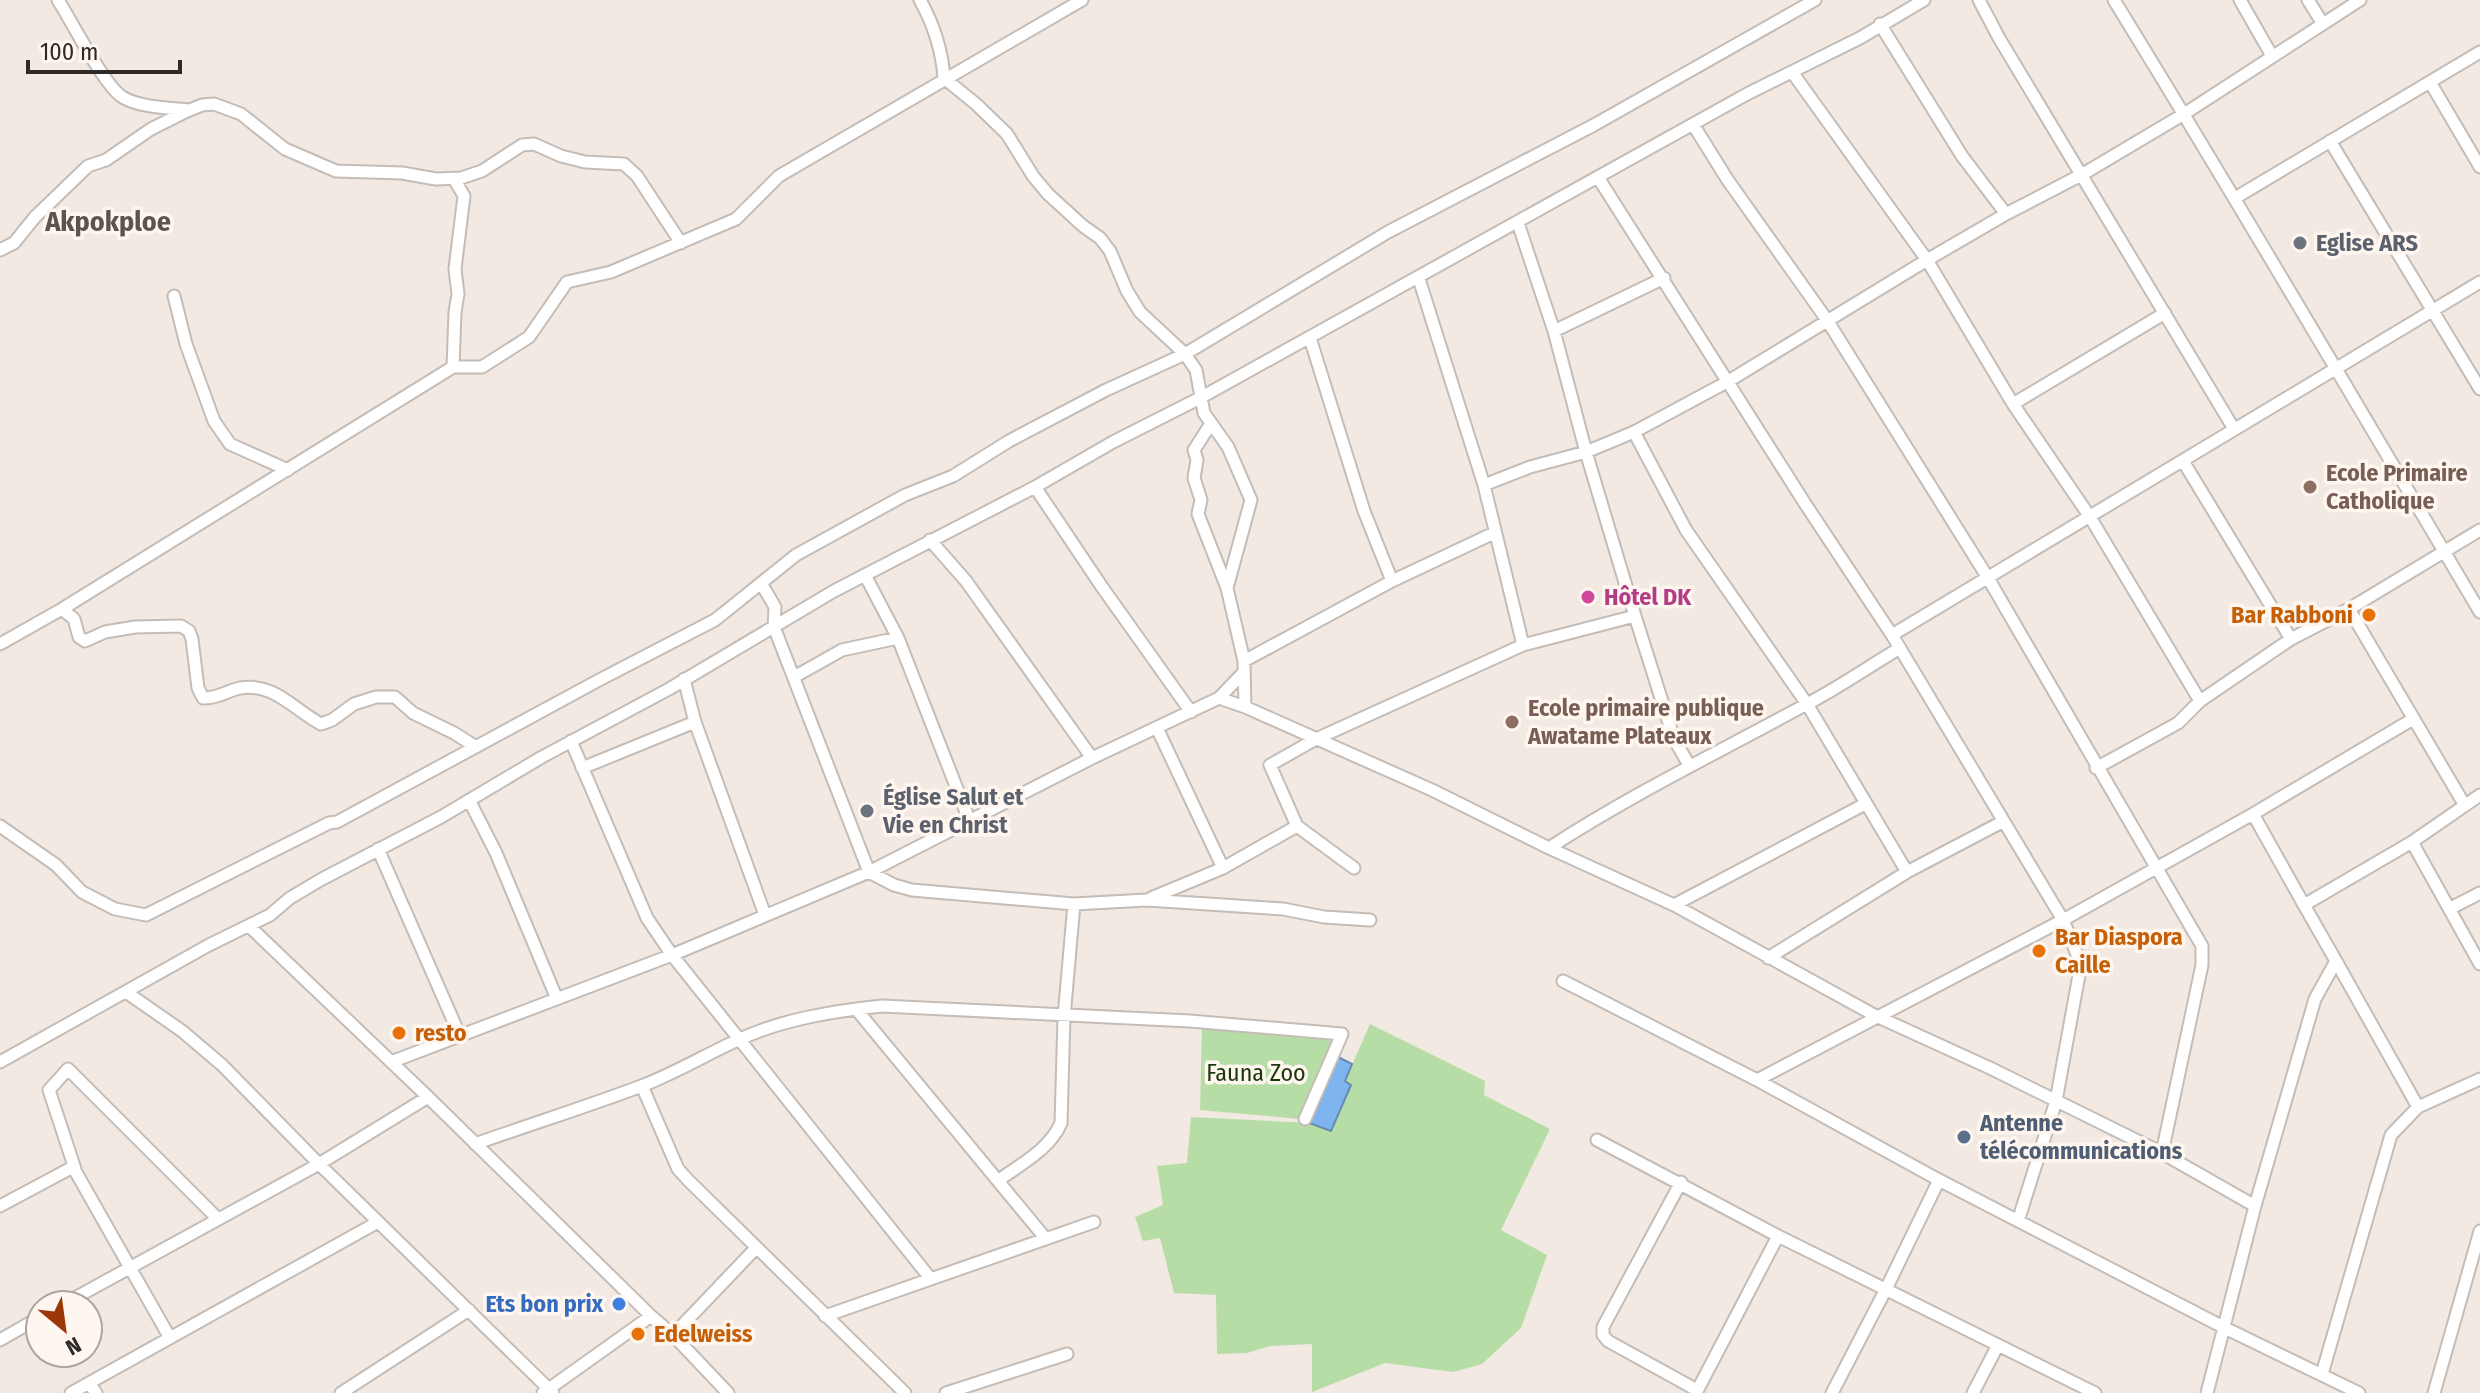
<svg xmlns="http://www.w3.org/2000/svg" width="2480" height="1393" viewBox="0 0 2480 1393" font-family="'Fira Sans Condensed',sans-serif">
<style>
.green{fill:#b7dda6}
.water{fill:#7eb5ef;stroke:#668bb3;stroke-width:2}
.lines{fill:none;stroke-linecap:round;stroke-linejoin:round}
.street-casing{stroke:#c4bcb6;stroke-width:15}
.street{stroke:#fff;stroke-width:11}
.worship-dot{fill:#6b7280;stroke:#fff6f0;stroke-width:3}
.education-dot{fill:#8d6e63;stroke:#fff6f0;stroke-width:3}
.hotel-dot{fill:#d1479c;stroke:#fff6f0;stroke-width:3}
.food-dot{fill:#e8710a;stroke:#fff6f0;stroke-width:3}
.service-dot{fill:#5c6f8a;stroke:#fff6f0;stroke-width:3}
.shop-dot{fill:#3f7fe0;stroke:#fff6f0;stroke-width:3}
.labels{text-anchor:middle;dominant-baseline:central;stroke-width:7;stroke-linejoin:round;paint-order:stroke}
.worship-label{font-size:24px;font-weight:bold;fill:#5b616d;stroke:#fff6f0;text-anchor:start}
.education-label{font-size:24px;font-weight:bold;fill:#785e54;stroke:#fff6f0;text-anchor:start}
.hotel-label{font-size:24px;font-weight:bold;fill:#b23c85;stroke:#fff6f0;text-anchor:start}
.food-label{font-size:24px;font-weight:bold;fill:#c56008;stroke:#fff6f0;text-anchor:start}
.park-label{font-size:24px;fill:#1c380a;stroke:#fff6f0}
.service-label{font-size:24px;font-weight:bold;fill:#4e5e75;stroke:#fff6f0;text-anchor:start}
.shop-label{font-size:24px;font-weight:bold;fill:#366cbe;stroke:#fff6f0;text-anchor:end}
.quarter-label{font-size:28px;font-weight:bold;fill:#5c544f;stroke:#fff6f0}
</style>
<rect width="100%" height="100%" fill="#f2e9e3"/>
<path class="green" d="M1370,1024L1485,1081L1484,1095L1550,1129L1501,1230L1547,1255L1521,1328L1482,1364L1453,1372L1385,1363L1312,1392V1344L1270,1346L1247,1353L1217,1354L1216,1295L1174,1293L1160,1238L1143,1241L1135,1217L1163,1205L1157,1166L1187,1163L1191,1117L1309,1123L1331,1131L1351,1085L1345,1081Z
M1202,1026L1335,1041L1299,1119L1200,1110Z"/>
<path class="water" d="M1338,1057L1352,1064L1345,1081L1351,1085L1331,1131L1309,1123Z"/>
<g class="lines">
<defs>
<path id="street" d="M58,0C72,22 103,83 121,96C135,107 170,108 189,110
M920,0C934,25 942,50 944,78L976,104L1007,134L1033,176L1048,194L1083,226L1100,238L1110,251L1127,291L1140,312L1185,354L1196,370L1204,413L1228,447L1251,500L1227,588
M1979,0L1999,38L2234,429
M2114,0C2239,203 2359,408 2480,612
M2240,0L2272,56
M2308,0L2323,24
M1880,24L1962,156L2006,214
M1792,72L1927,260L2013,404L2090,517L2200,701
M2430,82L2480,167
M1694,126L1727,179L1827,320L1988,578L2202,946V965L2162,1153
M2330,141L2480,389
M1599,179L1804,502L1892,635L2063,920L2081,964L2056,1101L2018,1221
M2235,198L2480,52
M1518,223L1554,331L1586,452L1635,616L1674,739L1689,765
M0,250L14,243L35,217L88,166L106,160L151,129L185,112L202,105L214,104L241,114L285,149L336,171L402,173L436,179L461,178L482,171L522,145L534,144L561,156L585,162L624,164L637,176L681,243
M1419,279L1484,485L1523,645
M174,296L186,344L214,421L230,444L288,470
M1554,331L1664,278
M1310,338L1364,511L1392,581
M453,367L455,312L458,294L455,269L464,196L454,179
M2013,404L2165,313
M1210,425L1194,450L1197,460L1194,478L1201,500L1198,514L1227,588L1244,661L1245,707
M1634,432L1686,530L1807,704L1907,872
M2183,461L2291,639
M1484,485L1530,467L1586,452L1634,432L1727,382L1927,260L2006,214L2083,174L2184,114L2360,0
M1035,487L1102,587L1191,712
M930,540L966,581L1092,758
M866,577L898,638L970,822
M761,583L775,607L774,627L869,872L894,885L912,890L1074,904L1147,900L1283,909L1324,917L1370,920
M62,609L74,619L79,637L85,641L105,632L135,627L181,626L189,631L192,639L198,688L203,698C221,698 225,691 240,688C274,682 294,710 321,724L332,720L354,704L376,697H395L413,713L454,733L476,747
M2349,609L2464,804
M1892,635L2480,282
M0,644L62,609L453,367H482L529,337L567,282L611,272L736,219L779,176L1082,0
M1244,661L1392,581L1494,533
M794,677L842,650L898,638
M684,679L695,722L765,915
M1219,698L1245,707L1432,790L1549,848L1674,905L1876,1016L1990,1068L2162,1153L2255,1206
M1157,728L1223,868
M571,741L647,918L672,955L930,1278
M582,768L695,722
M2096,768L2178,723L2200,701L2291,639L2349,609L2480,530
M469,800L496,853L557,999
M2253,814L2304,905
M0,826L56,865L82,892L115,909L146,915L329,823L337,822L601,679L715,620L796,555L905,495L953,476L1009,441L1106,390L1185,354L1388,232L1594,125L1815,0
M2412,842L2480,964
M1549,848C1632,794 1719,752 1805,705C1838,688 1868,667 1900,648
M378,849L460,1036
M1354,868L1297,826L1270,765L1316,739L1523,645L1635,616
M1151,898L1223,868L1297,826
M1674,905L1865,804
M2449,909L2480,893
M249,926L428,1097L651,1316L673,1335L728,1393
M1768,958L1907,872L2002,822
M2336,961L2418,1107
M1563,981L1757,1080L1939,1180L2225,1328L2359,1393
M126,992L182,1031L222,1065L319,1164L553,1393
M856,1009L1046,1239
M0,1062L209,945L270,915L290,898L322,879L441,817L542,757L669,689L834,591L1035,487L1113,442L1200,398L1747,94L1860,38L1924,0
M391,1062L672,955L869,872L1092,758L1219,698L1244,672
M1757,1080L2063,920L2253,814L2413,719
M642,1086L678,1169L689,1181L905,1393
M1597,1140L1778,1236L2095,1393
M475,1144C531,1124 589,1106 644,1085C677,1072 707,1054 738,1040C782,1019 835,1011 882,1006L1190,1021L1342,1034L1305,1119
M75,1169L49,1090L68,1069L217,1218
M999,1180C1021,1164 1050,1149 1061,1123L1064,1017L1074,904
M1681,1182L1603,1327V1335L1608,1341L1697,1390
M0,1206L73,1167L170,1338
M62,1305L319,1164L428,1097
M825,1316L1094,1222
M673,1335L756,1248
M0,1340L40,1317
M2322,1374L2391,1135L2418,1107L2480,1079
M89,1383L96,1393
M71,1393L378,1222
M341,1393L469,1310
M543,1393L651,1316
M946,1393L1067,1354
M1696,1393L1778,1236
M1832,1393L1886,1289L1939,1180
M1973,1393L1998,1345
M2207,1393L2255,1206L2315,999L2336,961L2304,905L2412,842L2480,795
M2434,1393L2480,1231"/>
</defs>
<use href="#street" class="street-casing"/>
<use href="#street" class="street"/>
</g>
<g class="worship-dot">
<circle cx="2300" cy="243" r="8"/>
<circle cx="867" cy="811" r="8"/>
</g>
<g class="education-dot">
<circle cx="2310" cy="487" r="8"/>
<circle cx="1512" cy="722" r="8"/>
</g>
<circle class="hotel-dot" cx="1588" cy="597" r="8"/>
<g class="food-dot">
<circle cx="2369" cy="615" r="8"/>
<circle cx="2039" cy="951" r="8"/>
<circle cx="399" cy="1033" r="8"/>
<circle cx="638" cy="1334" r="8"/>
</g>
<circle class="service-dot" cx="1964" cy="1137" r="8"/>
<circle class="shop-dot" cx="619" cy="1304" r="8"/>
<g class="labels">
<g class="worship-label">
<text x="2316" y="243">Eglise ARS</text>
<text x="883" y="797">Église Salut et<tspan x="883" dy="28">Vie en Christ</tspan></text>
</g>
<g class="education-label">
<text x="2326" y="473">Ecole Primaire<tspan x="2326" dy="28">Catholique</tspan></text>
<text x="1528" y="708">Ecole primaire publique<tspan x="1528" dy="28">Awatame Plateaux</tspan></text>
</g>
<g class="hotel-label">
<text x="1604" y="597">Hôtel DK</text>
</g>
<g class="food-label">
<text x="2353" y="615" text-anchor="end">Bar Rabboni</text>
<text x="2055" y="937">Bar Diaspora<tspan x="2055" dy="28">Caille</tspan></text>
<text x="415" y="1033">resto</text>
<text x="654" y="1334">Edelweiss</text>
</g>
<g class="park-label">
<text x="1256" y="1073">Fauna Zoo</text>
</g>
<g class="service-label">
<text x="1980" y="1123">Antenne<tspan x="1980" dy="28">télécommunications</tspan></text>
</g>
<g class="shop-label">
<text x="603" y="1304">Ets bon prix</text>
</g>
<g class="quarter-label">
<text x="108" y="221">Akpokploe</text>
</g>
</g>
<g transform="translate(64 1329) rotate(151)"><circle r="38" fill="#fff6f0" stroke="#aba4a0" stroke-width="2"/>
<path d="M0-6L14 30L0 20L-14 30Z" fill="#9c3707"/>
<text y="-12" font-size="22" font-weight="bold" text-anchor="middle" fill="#2d2a27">N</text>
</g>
<path d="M28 60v12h152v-12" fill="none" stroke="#2d2a27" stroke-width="4"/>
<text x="40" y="60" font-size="24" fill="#2d2a27" stroke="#fff6f0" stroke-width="6" paint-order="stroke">100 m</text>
</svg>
